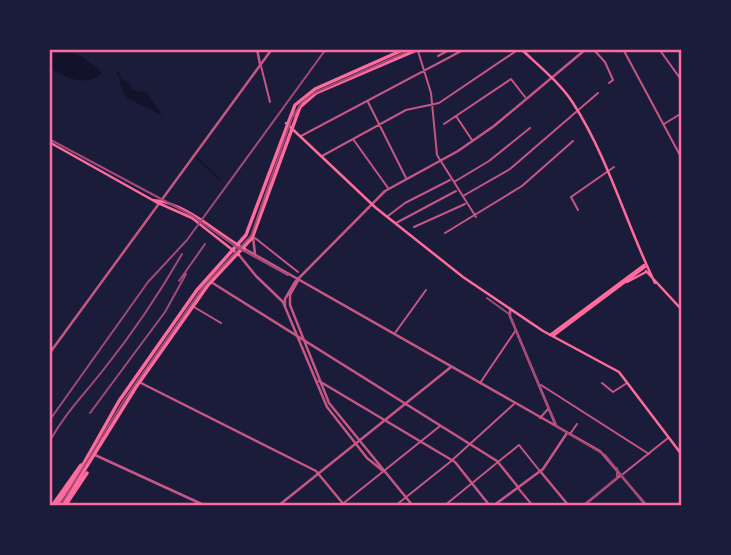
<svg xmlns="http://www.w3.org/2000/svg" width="731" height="555" viewBox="0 0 731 555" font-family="'PT Sans',sans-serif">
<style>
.water{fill:#12122b}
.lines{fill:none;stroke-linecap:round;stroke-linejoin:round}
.stream{stroke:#12122b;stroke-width:2}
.minor{stroke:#c65784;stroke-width:2}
.tertiary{stroke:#c65784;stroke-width:2.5}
.secondary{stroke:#ff6b9d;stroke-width:2.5}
.primary{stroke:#ff6b9d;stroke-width:3.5}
.tram{stroke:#a44b75;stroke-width:2}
.rail{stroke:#a44b75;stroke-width:2}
.neatline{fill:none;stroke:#ff6b9d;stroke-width:2.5}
</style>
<rect width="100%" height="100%" fill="#1b1b3a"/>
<path class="water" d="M49,49C73,49 86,57 102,73C86,88 65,77 49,68Z
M122,79L130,83L133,91L147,92L162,115L127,98L119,84Z"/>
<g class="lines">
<path class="stream" d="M118,73L121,80
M197,158L219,179"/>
<path class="minor" d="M593,49L605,62L613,80L609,83
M623,49L682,159
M659,49L682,81
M418,51L431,93L437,155L476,217
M438,56L451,49
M261,66L270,102
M368,102L406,178
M456,116L472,140
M444,124L511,79L525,97
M664,124L682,113
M301,136L465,49
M353,139L388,188
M322,156L406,110L439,103L519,49
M454,182L489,161L530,128
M463,196L510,169L598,93
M578,210L571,197L614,167
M388,216L405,203L450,180
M396,223L456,191
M414,227L465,204
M445,233L522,186L573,141
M255,238L298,272
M194,307L221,323
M395,333L426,290
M480,383L516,330
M602,383L613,392L627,383
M541,385L649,454
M540,418L548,409
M570,434L577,424
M623,474L668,438
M518,488L533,506
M340,506L440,426
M395,506L450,462L514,404
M444,506L519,445L539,470"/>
<path class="tertiary" d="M257,49L260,64
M253,237L255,254
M245,249L600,451L647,506
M239,255L256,276L283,302L327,407L367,458L383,471
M299,279L290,295V305L329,403L413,506
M211,282L497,461L518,487
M285,306V299L295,282L385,191L458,151L494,126L586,49
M510,310V316L556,426
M49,354L272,49
M319,381L455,462L490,506
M139,382L316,471L345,506
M95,455L206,506
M540,471L569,506
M278,506L451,367
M493,506L543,469L567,433
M583,506L621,475"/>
<path class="secondary" d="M521,49C538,65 560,83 573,103C609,159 626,224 655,283
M286,123L376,208L463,277L543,331L619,372L682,455
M49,142L156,202L192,218L239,255
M153,200C187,203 216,233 245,249
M646,271L682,310
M627,282L646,272
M550,335L644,265
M553,336L645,267"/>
<path class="primary" d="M52,506L81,465
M56,506L80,470L119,401L197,290L246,235L295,105L315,89L405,49
M62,506L136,387L208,285L252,238L300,107L316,93L419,49
M65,506L87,473"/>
<path class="tram" d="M49,139L193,216L235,246L288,275
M487,298L509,314L557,427L605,455L646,506
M60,506L124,400L204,286L251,236L292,118L302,102L314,93L413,49
M583,506L617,478V468"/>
<path class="rail" d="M179,281L205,244
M90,413L165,312L186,274
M49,421L148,282L187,240L326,49
M49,442C67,411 82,397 104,369C132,334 159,294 182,254"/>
</g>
<rect width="731" height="555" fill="none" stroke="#1b1b3a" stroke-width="102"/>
<rect x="51" y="51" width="629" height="453" class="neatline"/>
</svg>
